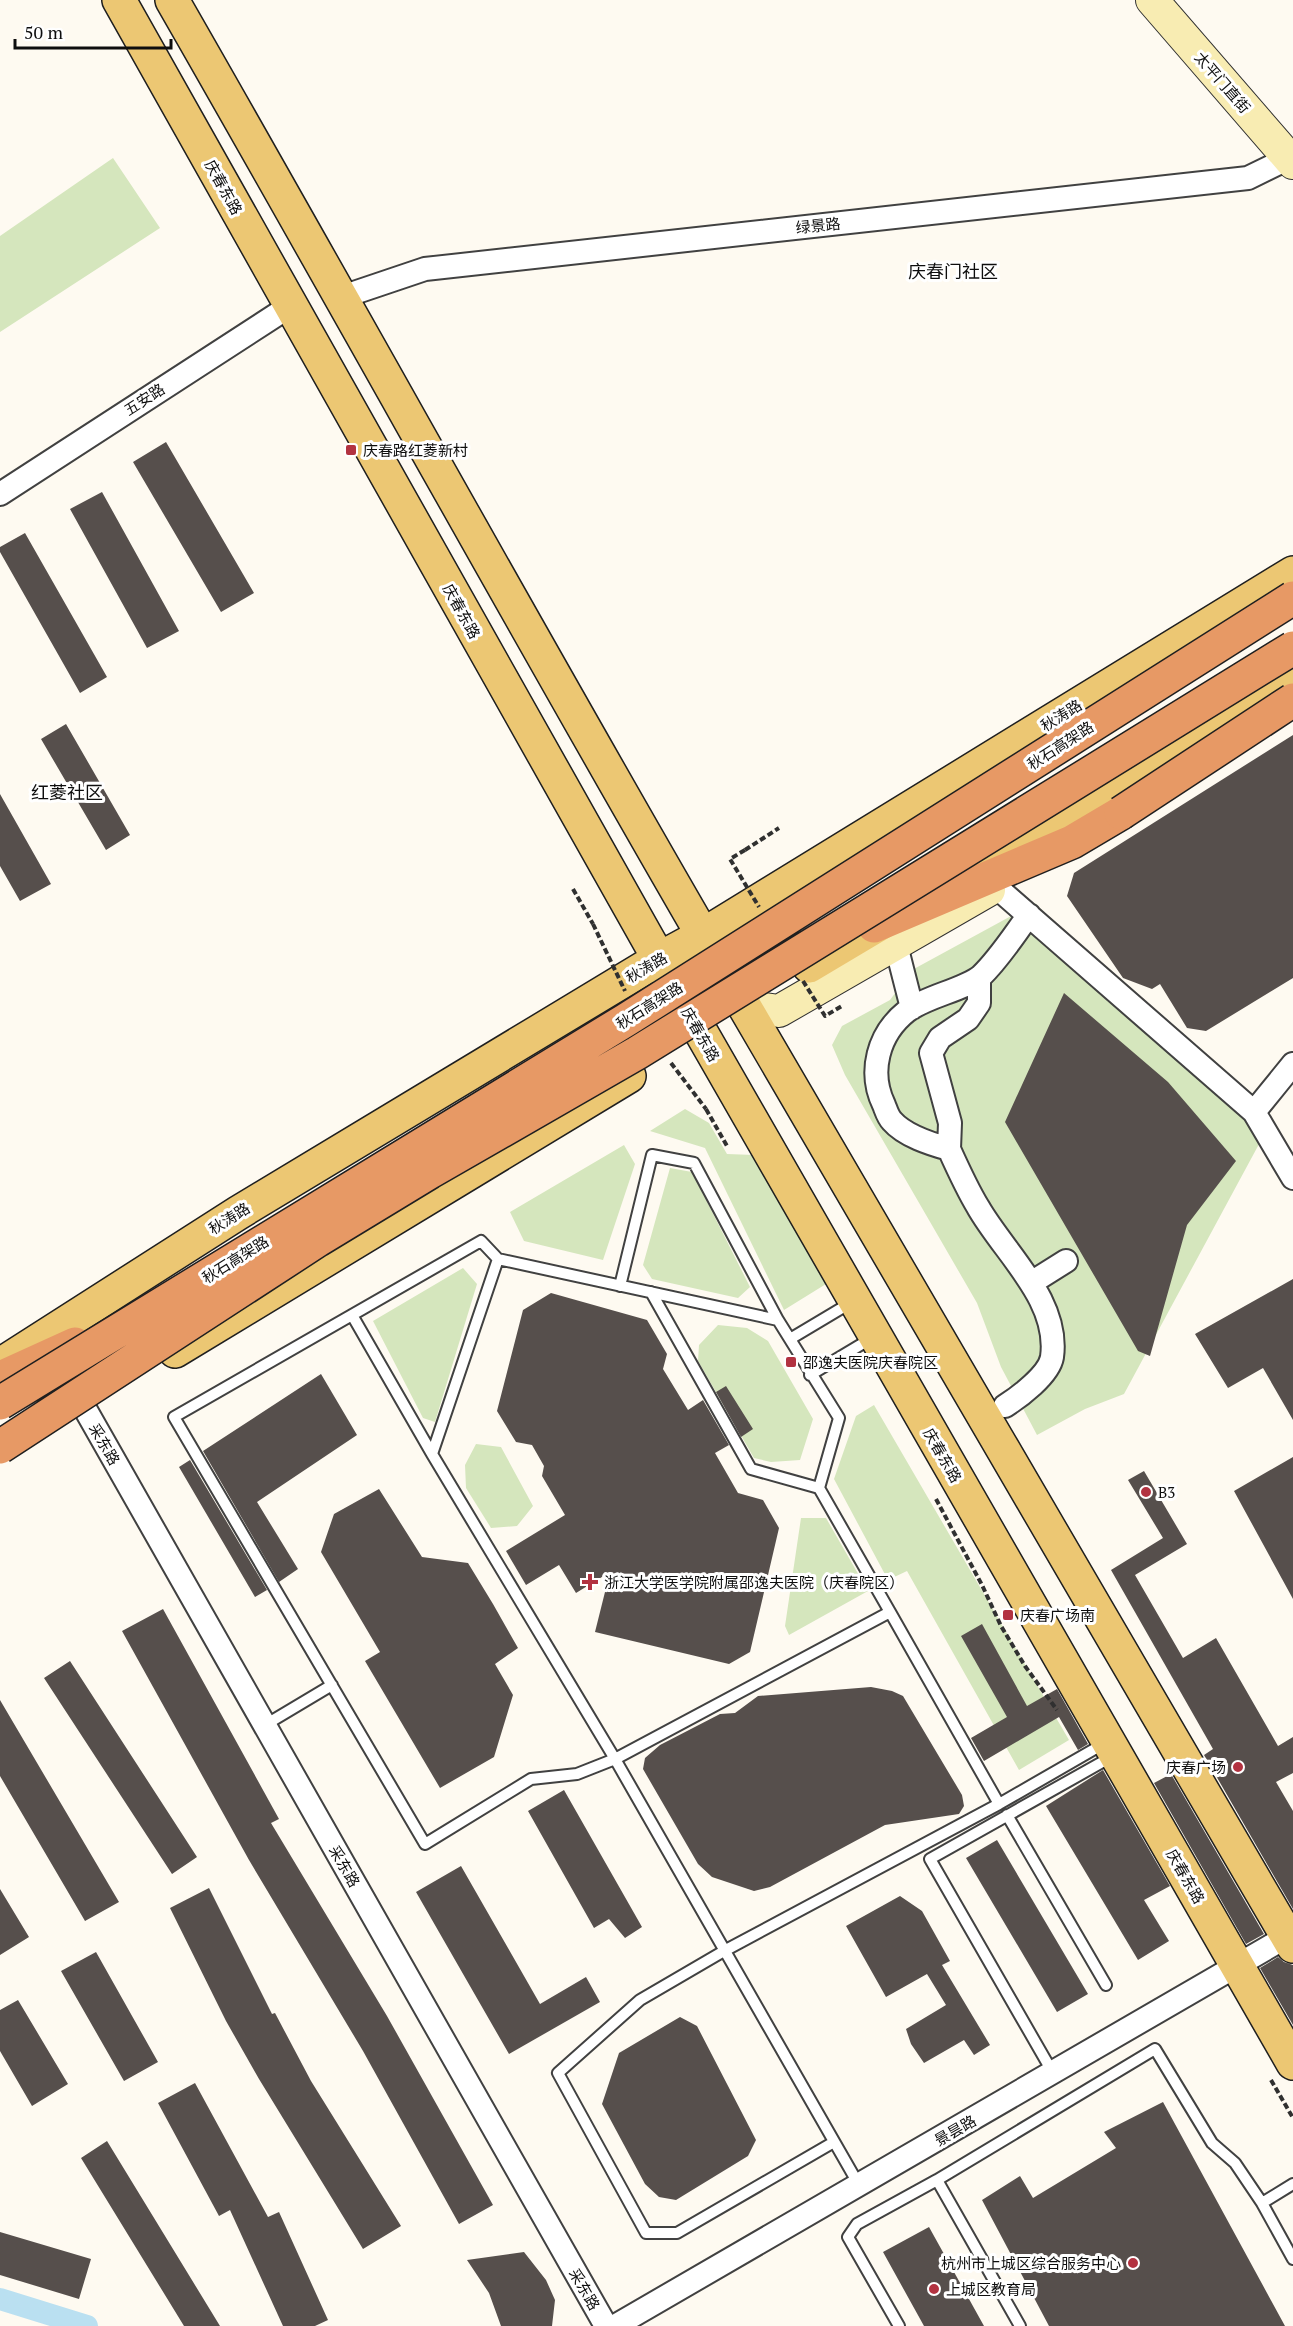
<svg xmlns="http://www.w3.org/2000/svg" width="1293" height="2326" viewBox="0 0 1293 2326" font-family="'PT Serif','Noto Sans SC',serif">
<style>
.grass{fill:#d5e6bd}
.lines{fill:none;stroke-linecap:round;stroke-linejoin:round}
.canal{stroke:#bae0f1;stroke-width:22}
.building{fill:#564f4c}
.lane-casing{stroke:#414141;stroke-width:14}
.street-casing{stroke:#414141;stroke-width:26}
.secondary-casing{stroke:#303030;stroke-width:34}
.primary-casing{stroke:#1f1f1f;stroke-width:36}
.highway-casing{stroke:#1f1f1f;stroke-width:36}
.path{stroke:#303030;stroke-width:4;stroke-dasharray:6 3;stroke-linecap:butt}
.lane{stroke:#fff;stroke-width:10}
.street{stroke:#fff;stroke-width:22}
.secondary{stroke:#f8ecb2;stroke-width:32}
.primary{stroke:#ecc773;stroke-width:33}
.highway{stroke:#e79965;stroke-width:33}
.highway-bridge-casing{stroke:#1f1f1f;stroke-width:36;stroke-linecap:butt}
.path-bridge{stroke:#303030;stroke-width:4;stroke-dasharray:6 3;stroke-linecap:butt}
.highway-bridge{stroke:#e79965;stroke-width:33}
.poi-dot{fill:#b23240;stroke:#fff;stroke-width:2}
.labels{text-anchor:middle;dominant-baseline:central;stroke-width:6;stroke-linejoin:round;paint-order:stroke}
.street-label{font-size:15px;fill:#0e0e0e;stroke:#fff}
.poi-label{font-size:15px;fill:#0e0e0e;stroke:#fff;text-anchor:start}
.quarter-label{font-size:18px;fill:#0e0e0e;stroke:#fff}
</style>
<rect width="100%" height="100%" fill="#fefaf1"/>
<path class="grass" d="M113,158L160,228L0,332V236Z
M1035,903L1265,1133L1124,1394L1085,1409L1037,1435L1001,1367L977,1303L845,1075L832,1045L842,1026L890,1000L912,970Z
M685,1109L709,1123L727,1154L754,1155L826,1284L784,1310L705,1148L650,1131Z
M624,1145L635,1164L603,1260L524,1241L510,1212Z
M670,1168L692,1172L750,1287L738,1298L652,1279L643,1265Z
M463,1268L477,1284L435,1422L423,1418L373,1321Z
M718,1325L747,1328L768,1341L813,1419L800,1460L771,1462L754,1458L698,1361L699,1345Z
M874,1405L1069,1740L1019,1770L907,1571L888,1580L834,1479L856,1416Z
M476,1444L501,1447L533,1506L517,1526L491,1528L466,1488L465,1465Z
M801,1518H826L868,1591L789,1635L785,1626Z"/>
<g class="lines">
<path class="canal" d="M0,2299L87,2326"/>
</g>
<path class="building" d="M166,442L254,593L221,612L133,462Z
M102,492L179,631L147,648L70,509Z
M25,533L107,677L80,693L0,552V547Z
M66,724L130,835L106,850L41,739Z
M1293,735V978L1206,1031L1187,1028L1160,984L1152,989L1123,978L1067,896L1074,873Z
M0,794L51,884L20,901L0,866Z
M1064,993L1168,1082L1236,1161L1187,1225L1150,1356L1138,1351L1005,1122Z
M1293,1279V1420L1263,1368L1228,1388L1195,1334Z
M551,1293L647,1320L667,1354L663,1369L688,1410L703,1400L729,1445L715,1453L738,1493L763,1500L779,1528L750,1652L729,1664L595,1632L610,1572L576,1593L559,1565L526,1585L506,1551L565,1515L542,1476L544,1466L532,1445L516,1442L497,1411L523,1310Z
M321,1374L357,1435L257,1502L298,1569L279,1582L203,1451Z
M726,1386L753,1429L741,1437L716,1392Z
M1293,1457V1599L1234,1491Z
M190,1460L267,1590L255,1597L179,1467Z
M1144,1471L1187,1544L1135,1575L1183,1658L1216,1638L1278,1746L1293,1737V1773L1276,1782L1293,1811V1909L1204,1755L1213,1749L1111,1570L1163,1538L1128,1480Z
M379,1489L422,1557L468,1563L493,1604L518,1648L495,1664L513,1695L494,1757L440,1788L365,1661L380,1652L321,1552L334,1514Z
M163,1609L279,1819L271,1823L387,2016L493,2205L459,2224L363,2051L249,1860L122,1631Z
M982,1624L1027,1706L1057,1689L1088,1744L1078,1750L1059,1717L984,1761L971,1738L1007,1717L961,1636Z
M70,1661L197,1857L172,1874L44,1678Z
M871,1687L892,1691L903,1696L962,1795L964,1806L959,1814L885,1825L770,1887L754,1891L712,1877L698,1864L643,1769L645,1758L660,1745L720,1714L735,1713L758,1696Z
M0,1700L119,1902L85,1921L0,1776Z
M1103,1770L1170,1886L1144,1900L1169,1941L1138,1960L1046,1806Z
M1171,1774L1264,1934L1246,1944L1154,1783Z
M564,1790L642,1927L625,1938L609,1919L594,1928L528,1811Z
M997,1840L1088,1994L1057,2012L966,1858Z
M461,1866L540,2004L586,1977L600,2002L509,2054L416,1892Z
M209,1888L272,2014L275,2013L311,2081L401,2226L363,2249L259,2079L226,2021L170,1908Z
M0,1889L29,1937L0,1955Z
M900,1896L922,1911L950,1961L942,1965L990,2045L974,2055L964,2040L924,2063L911,2044L906,2029L946,2005L927,1974L886,1997L846,1926Z
M96,1952L158,2062L124,2081L61,1971Z
M1278,1957L1284,1962L1293,1965V2025L1260,1968Z
M18,2000L68,2084L32,2106L0,2051V2010Z
M680,2017L697,2026L756,2140L748,2156L676,2200L659,2197L645,2184L602,2104L619,2053Z
M195,2083L268,2217L279,2212L328,2320L315,2326H283L230,2210L219,2216L158,2103Z
M1163,2102L1285,2326H1049L982,2200L1020,2176L1033,2198L1116,2148L1104,2132Z
M107,2141L220,2326H184L81,2158Z
M929,2227L984,2326H924L883,2252Z
M0,2232L91,2259L79,2299L0,2275Z
M524,2252L546,2280L555,2300L552,2326H501L489,2293L467,2260Z"/>
<g class="lines">
<defs>
<path id="lane" d="M620,1286L652,1155L694,1163L778,1320
M651,1292L751,1469L819,1488
M352,1315L432,1454L615,1759L859,2185
M790,1339L852,1302
M810,1375L872,1338
M432,1454L498,1259L778,1320L839,1418L819,1488L890,1612L615,1759L577,1774L531,1779L425,1844L174,1417L481,1241L498,1259
M890,1612L999,1804
M265,1725L332,1685
M1007,1815L1106,1985
M1053,2073L930,1859L1113,1756
M834,2142L677,2233H646L558,2073L640,2000L724,1951L999,1804L1105,1743
M1262,2203L1293,2184
M899,2326L848,2237L857,2224L937,2180
M1020,2326L937,2180L1155,2049L1212,2143L1235,2163L1262,2203L1293,2259"/>
<path id="street" d="M342,297L425,269L1248,178L1293,156
M0,494L290,306
M995,886L1254,1112L1293,1178
M899,957L912,1008
M1254,1112L1293,1064
M949,1149L950,1123L931,1053L940,1038L968,1019L979,1003V978
M1031,1283L1066,1261
M1005,1406C1019,1397 1049,1375 1052,1357C1060,1300 1004,1253 978,1207C967,1189 958,1169 949,1149C931,1144 905,1136 892,1121C888,1117 886,1110 884,1105C868,1072 878,1034 907,1011C927,996 964,990 981,976C999,959 1014,935 1029,915
M84,1407L606,2326
M615,2326L1293,1933"/>
<path id="secondary" d="M1152,0L1293,163
M744,1006L779,1011L989,890"/>
<path id="primary" d="M119,0L659,959L1293,2063
M172,0C350,310 522,623 701,932C897,1271 1097,1607 1293,1946
M972,872L1087,808L1293,676
M809,966L898,913
M175,1351L629,1076
M0,1365L238,1213L659,959L703,935L1293,573"/>
<path id="highway" d="M874,926L1072,842L1121,813
M0,1378L75,1344"/>
</defs>
<use href="#lane" class="lane-casing"/>
<use href="#street" class="street-casing"/>
<use href="#secondary" class="secondary-casing"/>
<use href="#primary" class="primary-casing"/>
<use href="#highway" class="highway-casing"/>
<path class="path" d="M745,850L779,828
M573,889L593,924
M706,1109L727,1146
M936,1499L982,1585L1001,1626L1025,1666L1057,1710
M1271,2080L1293,2118"/>
<use href="#lane" class="lane"/>
<use href="#street" class="street"/>
<use href="#secondary" class="secondary"/>
<use href="#primary" class="primary"/>
<use href="#highway" class="highway"/>
<defs>
<path id="highway-bridge" d="M1121,813L1293,700
M0,1403L626,1020L1293,598
M0,1447L318,1240L430,1172L637,1053L1293,648"/>
</defs>
<use href="#highway-bridge" class="highway-bridge-casing"/>
<path class="path-bridge" d="M745,850L730,859L759,907
M593,924L625,991
M803,981L825,1016L842,1006
M671,1063L706,1109"/>
<use href="#highway-bridge" class="highway-bridge"/>
</g>
<g class="poi-dot">
<rect x="345" y="444" width="12" height="12" rx="3"/>
<rect x="785" y="1356" width="12" height="12" rx="3"/>
<circle cx="1146" cy="1492" r="6"/>
<path d="M587 1573h6v6h6v6h-6v6h-6v-6h-6v-6h6z"/>
<rect x="1002" y="1609" width="12" height="12" rx="3"/>
<circle cx="1238" cy="1767" r="6"/>
<circle cx="1133" cy="2263" r="6"/>
<circle cx="934" cy="2289" r="6"/>
</g>
<g class="labels">
<g class="street-label">
<text transform="translate(1223 82) rotate(49)">太平门直街</text>
<text transform="translate(224 187) rotate(61)">庆春东路</text>
<text transform="translate(818 225) rotate(-6)">绿景路</text>
<text transform="translate(144 399) rotate(-33)">五安路</text>
<text transform="translate(462 611) rotate(61)">庆春东路</text>
<text transform="translate(1061 715) rotate(-32)">秋涛路</text>
<text transform="translate(1060 745) rotate(-33)">秋石高架路</text>
<text transform="translate(646 967) rotate(-30)">秋涛路</text>
<text transform="translate(649 1005) rotate(-32)">秋石高架路</text>
<text transform="translate(701 1034) rotate(60)">庆春东路</text>
<text transform="translate(229 1218) rotate(-32)">秋涛路</text>
<text transform="translate(235 1259) rotate(-32)">秋石高架路</text>
<text transform="translate(105 1444) rotate(60)">采东路</text>
<text transform="translate(943 1455) rotate(60)">庆春东路</text>
<text transform="translate(345 1866) rotate(60)">采东路</text>
<text transform="translate(1186 1876) rotate(60)">庆春东路</text>
<text transform="translate(955 2130) rotate(-30)">景昙路</text>
<text transform="translate(585 2289) rotate(60)">采东路</text>
</g>
<g class="poi-label">
<text x="363" y="450">庆春路红菱新村</text>
<text x="803" y="1362">邵逸夫医院庆春院区</text>
<text x="1158" y="1492">B3</text>
<text x="604" y="1582">浙江大学医学院附属邵逸夫医院（庆春院区）</text>
<text x="1020" y="1615">庆春广场南</text>
<text x="1226" y="1767" text-anchor="end">庆春广场</text>
<text x="1121" y="2263" text-anchor="end">杭州市上城区综合服务中心</text>
<text x="946" y="2289">上城区教育局</text>
</g>
<g class="quarter-label">
<text x="953" y="271">庆春门社区</text>
<text x="67" y="792">红菱社区</text>
</g>
</g>
<path d="M15 39v9h156v-9" fill="none" stroke="#0e0e0e" stroke-width="3"/>
<text x="24" y="39" font-size="18" fill="#0e0e0e" stroke="#ffffff" stroke-width="4.5" paint-order="stroke">50 m</text>
</svg>
